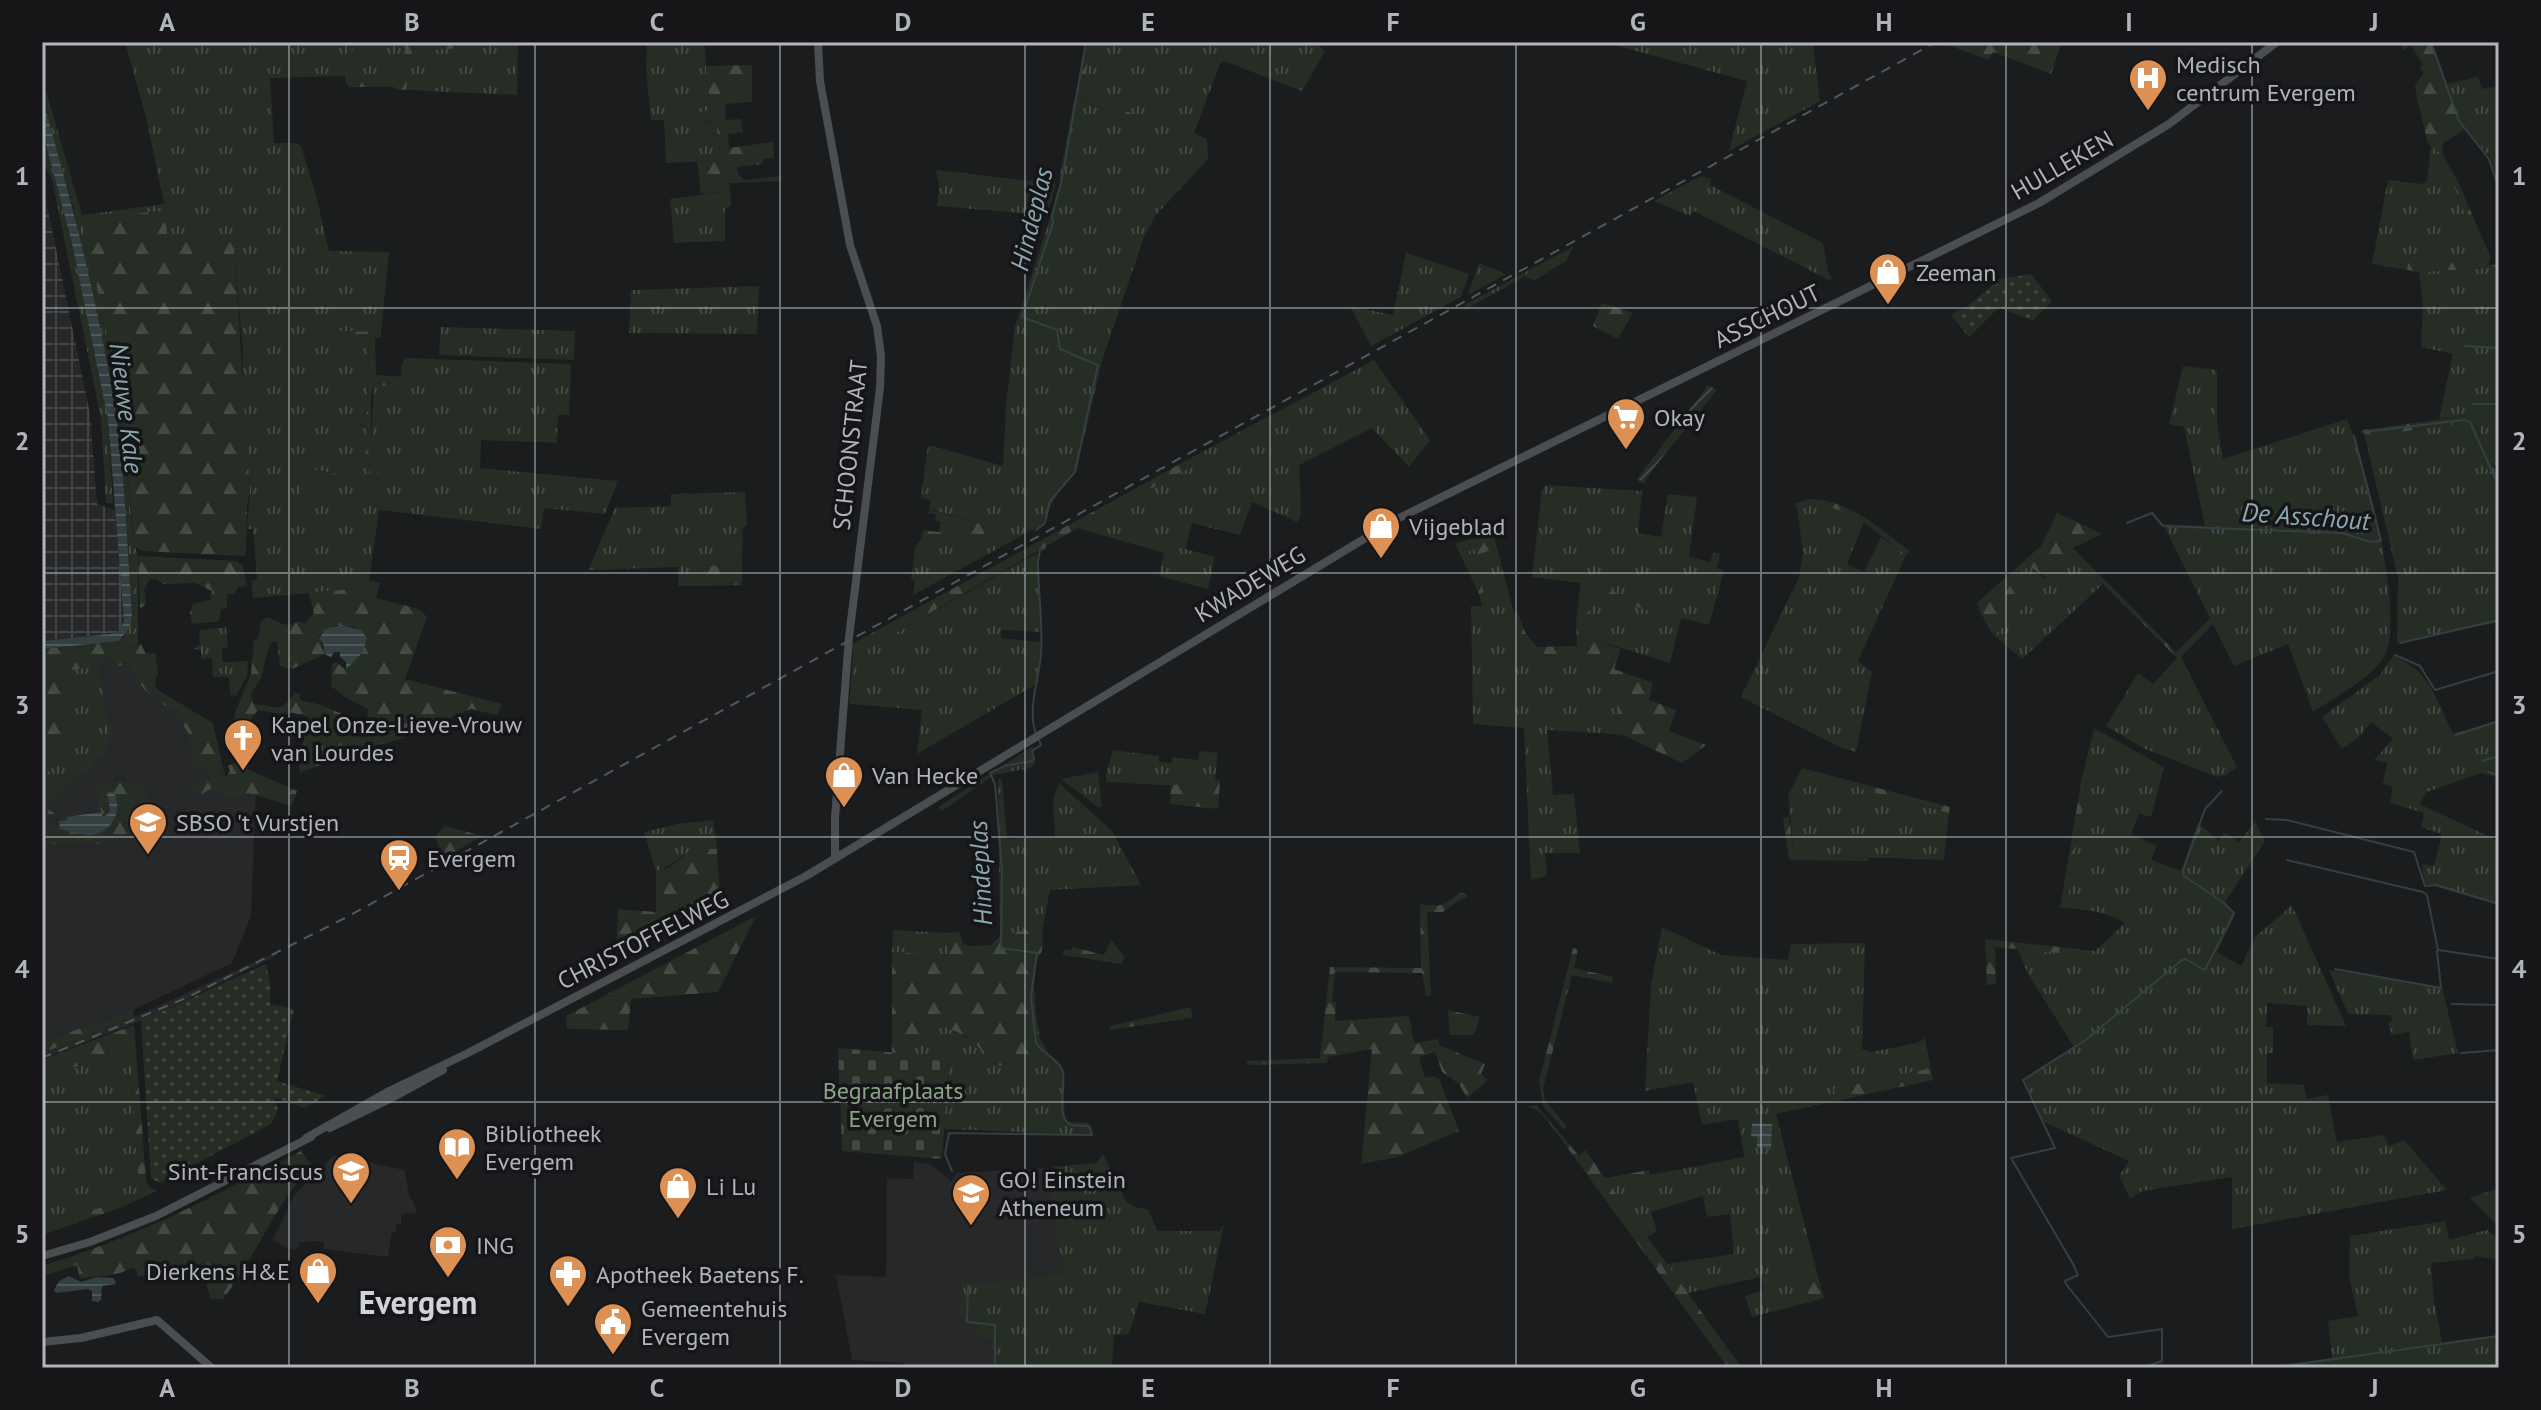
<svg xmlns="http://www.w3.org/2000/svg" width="2541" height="1410" viewBox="0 0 2541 1410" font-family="'PT Sans',sans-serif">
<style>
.built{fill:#27282a}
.industrial{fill:url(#industrial-grid)}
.grass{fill:url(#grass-tufts)}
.forest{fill:url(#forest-firs);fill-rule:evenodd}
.cemetery{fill:url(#cemetery-stones)}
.park{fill:url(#park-dots)}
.garden{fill:url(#garden-furrows)}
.water{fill:url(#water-rules)}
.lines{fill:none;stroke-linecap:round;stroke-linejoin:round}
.stream{stroke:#343f42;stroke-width:2}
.secondary{stroke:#4b4e51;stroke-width:8}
.rail{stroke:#54575a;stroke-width:2;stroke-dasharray:10 8;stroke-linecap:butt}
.grid{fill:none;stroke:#afb5bb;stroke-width:2;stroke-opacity:0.55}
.labels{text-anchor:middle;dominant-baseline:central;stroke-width:7;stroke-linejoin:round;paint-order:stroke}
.poi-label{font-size:24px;fill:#afb5bb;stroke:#161618;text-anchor:start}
.street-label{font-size:24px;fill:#afb5bb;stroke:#161618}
.park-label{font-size:24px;fill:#8da389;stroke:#161618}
.water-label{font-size:26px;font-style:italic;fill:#8ba8b1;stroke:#161618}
.district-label{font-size:32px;font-weight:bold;fill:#d0d3d7;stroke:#161618}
.neatline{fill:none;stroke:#afb5bb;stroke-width:3}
.grid-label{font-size:26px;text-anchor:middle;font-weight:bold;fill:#afb5bb}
</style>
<defs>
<pattern id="industrial-grid" width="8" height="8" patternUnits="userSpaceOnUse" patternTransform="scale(2)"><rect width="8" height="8" fill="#27282a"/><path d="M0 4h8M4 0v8" fill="none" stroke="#444547"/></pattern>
<pattern id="grass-tufts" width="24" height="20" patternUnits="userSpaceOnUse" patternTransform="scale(2)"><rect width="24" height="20" fill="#262d25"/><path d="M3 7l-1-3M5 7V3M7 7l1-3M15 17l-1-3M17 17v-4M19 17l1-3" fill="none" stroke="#434943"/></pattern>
<pattern id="forest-firs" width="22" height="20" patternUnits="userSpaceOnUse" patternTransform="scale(2)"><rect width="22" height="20" fill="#262d25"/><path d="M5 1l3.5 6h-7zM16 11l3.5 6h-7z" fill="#434943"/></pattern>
<pattern id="cemetery-stones" width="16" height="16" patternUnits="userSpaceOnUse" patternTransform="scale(2)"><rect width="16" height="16" fill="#262d25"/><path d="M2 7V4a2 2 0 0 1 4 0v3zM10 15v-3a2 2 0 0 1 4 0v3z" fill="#434943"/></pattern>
<pattern id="park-dots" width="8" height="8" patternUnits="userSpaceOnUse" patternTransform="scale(2)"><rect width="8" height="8" fill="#262d25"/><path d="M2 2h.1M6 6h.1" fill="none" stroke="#434943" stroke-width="1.8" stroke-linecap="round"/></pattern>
<pattern id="garden-furrows" width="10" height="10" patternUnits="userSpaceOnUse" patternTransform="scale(2)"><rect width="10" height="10" fill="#262d25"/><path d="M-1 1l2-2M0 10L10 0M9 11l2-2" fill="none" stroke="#434943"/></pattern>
<pattern id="water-rules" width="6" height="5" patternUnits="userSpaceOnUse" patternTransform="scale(2)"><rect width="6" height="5" fill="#343f42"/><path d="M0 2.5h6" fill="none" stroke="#4f585b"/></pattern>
</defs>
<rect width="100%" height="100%" fill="#1b1c1d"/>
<path class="built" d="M119,641L159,691L213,723L226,779L256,790L251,916L232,963L133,1010L42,1042V649Z
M276,952L278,955L146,1019L42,1059V1052L134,1017Z
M334,1155L404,1170L410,1198L413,1200L417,1213L401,1214V1224H396V1231L392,1232L388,1257L324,1249V1242L317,1241L299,1242L297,1250L287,1248L272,1240L295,1194Z
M914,1162L930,1164L951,1181L957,1173L1048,1168L1063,1273L983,1283L962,1282L961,1317L964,1323L978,1328L994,1340L996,1368H906L904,1363L852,1360L836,1275L886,1277L887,1178L913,1179Z"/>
<path class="industrial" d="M42,181L90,414L97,504L115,510L124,620L120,631L111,634L42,641Z"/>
<path class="grass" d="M125,42H348L345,76L270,78L274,143H296L301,146L316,195L329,251L389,252L381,332L340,331V337H369L367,408L360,425L366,429V454L371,476L370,479L303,468L298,500H303L306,473L371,483L374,488H382L371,442L374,385L406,378L401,377L402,363L406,358L571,364L569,415H558L557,443L481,440L480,468L618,481L605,514L544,508L541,529L379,510L369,580L352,589L253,598L251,581L257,579L253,529H247L250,489L242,388L243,353L233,236L168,244L164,211L84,222L121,402L133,539L138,556V644C130,647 125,647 119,641L125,635L132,615L126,520L114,402L73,207L42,98V77L82,215L164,204L147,121Z
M352,42H404L405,50L395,83H360L349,80Z
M476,42H518L517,95L406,90L412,50L475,48Z
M647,42H704L710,111L703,112L706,123L716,120L721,161L666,163L664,120H651L646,70Z
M1086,42H1314L1325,51L1302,91L1224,61L1220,64L1194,133L1207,139L1208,159L1156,215L1144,237L1102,361L1078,464C1067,488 1050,495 1045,523L913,595L915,581L911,580L915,547L922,538L962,544L964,537H984L994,525L982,524L929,509L931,500L921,498L927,451L929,445L1003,466L1006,406L1015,326L1062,181L1059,180L1074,99L1134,119L1136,115L1083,97L1090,46L1085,45Z
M1603,42H1813L1820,101L1729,151L1747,81Z
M2478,77L2482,89L2499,86V186L2490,157L2459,121L2447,84Z
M42,129L72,243L101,379L108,419L113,503H106L101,419L52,179L42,160Z
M2431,146L2443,155L2459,184L2454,188L2483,255L2480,260L2408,263L2407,270L2372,264L2388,180L2423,184L2427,180Z
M936,170L1056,184L1047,215L937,206L939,186Z
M1701,176L1711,179L1710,185L1823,243L1828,272L1832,278L1829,280L1694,211L1690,216L1654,201Z
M730,191L731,206L725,208V241L674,243L670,199Z
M1574,246L1566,261L1535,280L1524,277L1464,310L1466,304Z
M1406,253L1469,274L1461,297L1371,346L1350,306L1393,315Z
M1479,263L1506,274L1468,295Z
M2499,264V463H2492L2478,428L2465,416L2439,419L2453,354L2421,347L2423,304L2419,272L2486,268L2488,265Z
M759,286L757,334L629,333L631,290Z
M441,327L575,331L574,360L439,355Z
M1374,360L1430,440L1409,467L1372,428L1299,465L1301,515L1297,522L1252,502L1240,535L1192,523L1185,549L1215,557L1208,589L1159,576L1164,553L1078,528L1191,467L1189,459Z
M2183,366L2217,370V423L2223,459L2347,419C2366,463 2405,612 2385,655C2375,676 2332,699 2313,712L2288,644L2234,666L2163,524L2205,526L2184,427L2169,424Z
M2464,423L2468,426L2499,494V622L2397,643L2398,578L2365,437Z
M1546,485L1642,491L1638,533L1661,537L1668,494L1697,497L1689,557L1710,562L1713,553L1720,554L1717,568L1724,571L1709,625L1681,618L1582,581L1581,583L1532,577L1542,490Z
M745,492L747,526L743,527L742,565L697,566V586H678V567L588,570L615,508L671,506V494Z
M1818,504L1847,512L1864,522L1847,564L1864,572L1881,537L1906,555L1858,661L1872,672L1856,752L1842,748L1741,697L1799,577L1803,552L1797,508Z
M1474,548L1476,554L1497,548L1514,613L1512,616L1521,654L1582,657L1596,661L1605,669L1619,694L1615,734L1547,730L1553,795L1574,794L1580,853H1545L1547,876L1531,880L1524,728L1473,724L1471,606H1482L1479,594L1483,592L1467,551Z
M1037,553L1041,632L1001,630V638L1041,642L1038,683L917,754L922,710L849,704L853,657Z
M2076,556L2103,584L2022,659L1994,635L2024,607L2006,582L2029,566L2045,579Z
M1590,589L1680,622L1670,663L1589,638Z
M226,627L228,648H222V662L248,661L247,676L236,696L230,695L229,677H213L212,658L201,659V650L194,649L200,644L199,630Z
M2393,656C2431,671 2436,699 2453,734L2499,720V778L2481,773L2427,792L2419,804L2499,841V905L2424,883L2422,864L2434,866L2442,834L2421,827L2424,813L2390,803L2393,786L2383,784L2387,763L2374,760L2393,739L2371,722L2359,737L2342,749L2322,717L2380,675Z
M2181,657L2237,767L2226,775L2217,777L2145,749L2106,726L2138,673L2153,684L2177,658Z
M98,666L110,730L106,755L95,758L90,770L79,774L69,784V778L50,774C41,755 61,750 65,735C71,713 64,692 64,670Z
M309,716L313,717L317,727L326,729L338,736L339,743L305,759L310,728L307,726Z
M2094,728L2164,767L2151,817L2139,814L2131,834L2157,846L2151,860L2181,871L2198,823L2219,841L2224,833L2239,842L2255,822L2265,841L2225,902L2235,915L2217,952L2241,966L2256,936L2292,905L2346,1026L2307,1025V1006L2267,1003L2266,1027H2273V1053H2267V1083L2304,1085L2307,1099L2328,1095L2337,1142L2383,1135L2389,1146L2404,1140L2447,1190L2232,1229V1177L2142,1191L2130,1199L2119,1176L2129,1161L2044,1122L2024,1079L2074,1047L2028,974L2017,948L2058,953L2060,947L2095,951L2125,923C2106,911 2088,910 2066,908L2087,779L2082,777Z
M1033,746L1035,764L1030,768L994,775L942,811L938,807Z
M1113,750L1159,756V762L1172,763L1173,757L1198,760L1200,751L1218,753L1215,780L1203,779L1202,784L1179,786L1106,782V774Z
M1802,768L1859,783V788L1949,813L1944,860L1794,855L1788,795Z
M1098,772L1102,806L1099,808L1061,779Z
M998,779H1002L1007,839L1055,837L1053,800L1059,783L1112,831L1141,885L1050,890L1043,926L1000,936Z
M713,820L717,849C708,850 699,847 691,851C678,857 671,867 656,871L644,832L677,824Z
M1662,927L1721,955L1788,960L1791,944L1865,943L1862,1049L1872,1052L1917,1043L1924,1050L1927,1069L1835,1089L1836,1101L1776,1114L1815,1265L1802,1269L1810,1302L1752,1317L1745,1296L1764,1290L1761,1277L1688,1293L1666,1264L1734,1254L1730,1214L1707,1217L1703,1196L1651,1212L1657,1231L1647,1237L1608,1183L1744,1157L1738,1119L1702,1125L1693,1082L1645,1091L1651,985Z
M893,930L949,933V956L892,952Z
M2329,970L2442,987L2458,1053L2413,1060L2409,1032L2392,1035L2388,1023L2393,1021L2390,1015L2348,1014Z
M944,1026L973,1041L1001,1065L1051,1057L1062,1066L1065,1117L1068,1122L1088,1123L1092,1128L1093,1135L944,1129L949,1057L906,1054L931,1032Z
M126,1048L131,1053L138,1180L142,1194L42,1227V1079Z
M1103,1154L1126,1201L1135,1207L1149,1210L1157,1231H1219L1224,1224L1205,1314L1139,1302L1129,1334L1114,1335L1112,1368H996L993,1340L978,1339V1328L964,1323L960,1313L962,1282L983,1283L1063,1273L1048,1172L1053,1171V1167L1096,1163Z
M2499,1188V1227L2470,1198Z
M2445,1221L2449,1240L2487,1230L2499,1240V1260L2474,1256V1259L2431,1263L2434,1300L2442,1342L2499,1335V1368H2257L2332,1358L2328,1321L2358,1316L2349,1277L2350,1236Z"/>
<path class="forest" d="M348,42H352L350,80L360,83H395L405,50L404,42H476V48L413,50L406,90L394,89V87H349L345,82Z
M2062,42L2051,74L1993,52L1989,60L1942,43Z
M2398,42H2431L2433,45L2464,130L2442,144L2443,155L2428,144L2418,103L2415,86L2424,72L2420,70L2422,63L2411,45L2404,50Z
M1085,45H1090L1083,97L1137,115L1134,119L1076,99Z
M752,65V102L725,104L726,120L741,119L743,132L728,134L729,148L773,142L774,158L763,159V164L737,167L738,174L744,180L781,176L782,181L729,183L730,191L701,194L697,162L721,161L716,120L700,123L696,117L699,113L710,110L706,66Z
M2459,184L2491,258L2486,268L2419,272L2407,270L2408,263L2480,260L2483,255L2454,187Z
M165,210L168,244L233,236C240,320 243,404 250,489L247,505L246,551L244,556L141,551L134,545L121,402L83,221Z
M1602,303L1633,313L1618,339L1593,326Z
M339,331L381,332V338H375L376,375L406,377L405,387L374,385L371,395V442L382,488L377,492L371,483L307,473L303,500H298L303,468L370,479L371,476L366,454V429L356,420L366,414L367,408L369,338L339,337Z
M2465,416C2481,422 2499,477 2499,494L2468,426L2464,423L2365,437L2363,430Z
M1189,459L1191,467L1078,528L853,657L852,644Z
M1812,499C1851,501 1880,529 1910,551L1906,555C1869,528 1847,499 1797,508L1795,503Z
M929,510L982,524L985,519L993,520L994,525L984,541L964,537L962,544L922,538L923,530L939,532L941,522L935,520L936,515L928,513Z
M2057,513L2102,534L2073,548L2176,652L2210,618L2213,624L2181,657L2177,658L2076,557L2051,581L2029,566L2007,582L2024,607L1993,635L1979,610L1977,603L2041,546Z
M1493,534L1497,548L1476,555L1474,549L1467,552L1484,592L1479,594L1455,543Z
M138,556L237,561L243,566L247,586L238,587L234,594H227V607L221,610L219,621L192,624L190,613L193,604L210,600L212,591L195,583L163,584L156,579H150L144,589L146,605L140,608Z
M742,565V585L697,586L696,566Z
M369,580L380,583L376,598L419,609L427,617L405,679L502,704L497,715L471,709L404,738L347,754L300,773L299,762L307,726L311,727L306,759L339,743L338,736L326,729L317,727L313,717L288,712L286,715L258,710L235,739H230L236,710L251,674L254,640L258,639L261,621L267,617C281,621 284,630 299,621L304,624L314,613L309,593L352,589ZM342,625L355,627L366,635C361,650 358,660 346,670L336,662L332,664L331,686L345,697L368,709L367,718L362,723L322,705L300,700V695L295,692C279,716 279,705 254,704L251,694C255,687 260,682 262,675C265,663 266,651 273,641L277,642L280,666L292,669L325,654L319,635L334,626Z
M1581,580L1682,617L1680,622L1590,590L1589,638L1621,649L1614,669L1653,683L1649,700L1676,710L1669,731L1706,745L1682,763L1623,735L1615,734L1619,694L1605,669L1596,661L1582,657L1521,654L1512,616L1517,611L1525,632L1537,647L1577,646L1576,623Z
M119,641L128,647L141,644L146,654L155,653L158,671L154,688L211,722L216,736L221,777L225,779L230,771L228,766L234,763L297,791L292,806L248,793L233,798L217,793L213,787L202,794L195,792L186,783L211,780L204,766L193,765L189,734L177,716L179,712C154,702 140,689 130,664L115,666L113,658L98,659V666L64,671C64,692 71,713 65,734C62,747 51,750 47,767L50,774H65L69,778C70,794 54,794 44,802L46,808L54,813L55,819L42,815V649Z
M2082,777L2087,778L2066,908H2060Z
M1202,779L1220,780L1218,809L1170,804L1171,785L1202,784Z
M112,782L135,783L146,793L148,815L132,816L129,833L99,844H48L42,849V824L65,830L110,825L119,805L110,804L107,815L102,817L97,786Z
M1859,783L1950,807L1949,813L1858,788Z
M1789,817L1794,855L1868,858V861L1789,860L1783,818Z
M445,826L483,836L443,858L435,836Z
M693,849H717L720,897L616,951L618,909L656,912V871L668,868Z
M1460,893L1467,894V898L1461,899L1443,912H1427L1431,996H1426L1422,973L1335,972L1332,1002H1336L1335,1021L1409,1016L1414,1043L1439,1039V1045L1485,1064L1481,1074L1488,1080L1467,1098L1459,1084L1442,1072L1435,1052L1419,1057L1425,1078L1433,1076L1439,1078L1459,1131L1397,1157L1361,1164L1372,1049L1328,1057L1327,1063L1247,1065V1061L1320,1058L1330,967L1421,968L1420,904C1441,908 1443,905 1460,893Z
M756,916L718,992L631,999L628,1030L567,1029L566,1016Z
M1043,926L1042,951L1036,962L1034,984L1036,1013L1040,1039L1051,1057L1001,1066C977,1059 987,1053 973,1041C969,1037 950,1029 944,1026L931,1032L906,1054L892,1053V952L948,956L949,933L960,932L962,942L968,946L991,945L1000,936Z
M1985,939L2060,947L2059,953L1995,947L1996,984L1987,985Z
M1111,940L1125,957L1121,964L1063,955L1064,949L1071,950L1073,947L1104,955Z
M1573,948L1578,949L1574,968L1613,977L1612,983L1572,975L1543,1089L1545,1100L1567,1127L1563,1129L1543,1106L1539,1081Z
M1191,1007L1192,1018L1109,1030L1110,1026Z
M133,1010L134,1017L42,1053V1042Z
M1448,1010L1480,1017L1474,1035H1450Z
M134,1025L146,1180L149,1187L157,1191L120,1208L42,1235V1227L141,1194L138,1180L131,1053L126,1048L42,1079V1060Z
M1925,1038L1933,1080L1836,1101L1834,1089L1927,1069L1924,1050L1917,1043Z
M1536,1105L1579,1156L1585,1150L1605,1178L1649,1170L1650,1175L1609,1184L1742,1368H1728L1553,1128L1541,1113L1529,1106Z
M301,1151L311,1164C276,1205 256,1256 223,1299H211L203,1275L175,1282L174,1268L165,1269L163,1275L137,1276V1270L131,1268C114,1278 98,1275 80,1279L77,1265L46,1275L42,1281V1266C135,1238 215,1196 301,1151Z
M1815,1265L1824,1298L1810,1302L1802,1268Z"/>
<path class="cemetery" d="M838,1048L949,1057L942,1159L842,1151Z"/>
<path class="park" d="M2031,274L2052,301L2033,321L1999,307L1969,337L1951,315L1968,306L1999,279Z
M266,964L270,983V1004L294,1009L277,1081L326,1096L304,1108L274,1097L278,1110L271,1124L160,1183L151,1178L141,1021Z"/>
<path class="garden" d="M1708,385L1717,390L1653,469L1644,484L1637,479Z"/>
<path class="water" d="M42,98C71,197 97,300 114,402C125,472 127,544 132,615L130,627L119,641L42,649V641L111,634L120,630L124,620L108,419L72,243L42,129Z
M342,625L361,630L367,638L362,653L346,670V662L340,657V652H334L331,658L325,654L323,643L319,639L325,629Z
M113,791C122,805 116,827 99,833C87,837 72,832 60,829L59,821L67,820V817L102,812V817L107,815L110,809L107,793Z
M1752,1123L1772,1124L1771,1149L1757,1148V1137L1751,1136Z
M69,1276L81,1282L97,1277L114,1278L116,1284L102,1286L101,1300L98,1302L92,1301V1291L88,1289L56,1293L54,1290L59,1281Z"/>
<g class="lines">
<path class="stream" d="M2431,42L2459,121L2489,159L2499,189
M2494,266L2499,265
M2464,346L2499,348
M2472,404H2499
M2363,432L2464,420L2470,422L2499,487
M2495,464H2499
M2127,523L2152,513L2163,526L2342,533L2371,542L2381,541L2354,436
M1036,530L1045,523L1050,501L1075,472L1098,365L1060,349L1057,330L1022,317L1053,223L1052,215L1062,179L1086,42
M2400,643L2499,620
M2395,655L2420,666L2435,690L2499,671
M1036,734C1027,709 1039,679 1041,654C1043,623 1038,592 1038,561L1040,550L1045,548
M2456,735L2499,721
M2482,761L2499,756
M2489,772L2499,776
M2266,819L2287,820L2414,852L2425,886L2436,885L2499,904
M2287,860L2423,892L2427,895L2438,950L2499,959
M2335,969L2441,988L2437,951
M2452,1004L2499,1005
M2461,1053L2499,1050
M952,1171L945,1154L949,1133L1092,1135L1089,1126C1083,1125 1074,1127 1069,1124C1056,1115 1066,1085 1063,1072C1059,1059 1043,1054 1036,1043L1031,996L1037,953L1001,948L1002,871L995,784L990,773L1005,766L1032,761L1034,759L1032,751L1041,745L1039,740
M968,1286L967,1322L995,1325V1368
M2142,1368L2162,1361V1329L2108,1337L2066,1284L2065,1281L2078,1275L2073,1264L2011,1158L2055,1148L2023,1080L2087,1039L2182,960L2186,959L2204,970L2206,968L2234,913L2224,903L2184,876L2183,870L2205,809L2222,791
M2269,1368L2499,1336"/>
<path class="secondary" d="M818,42L820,81L850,245L877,326L881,356L880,388L849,637L835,818V858
M330,1128L390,1099L443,1070
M306,1138L389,1091L468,1053L806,876L1397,519L2039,203L2169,124L2277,42
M42,1256L90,1242L156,1216L311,1137
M42,1342L81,1338L157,1320L212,1368"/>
<path class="rail" d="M42,1058L186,998L347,917L1936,42"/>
</g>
<path class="grid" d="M289,42V1368M535,42V1368M780,42V1368M1025,42V1368M1270,42V1368M1516,42V1368M1761,42V1368M2006,42V1368M2252,42V1368M42,308H2499M42,573H2499M42,837H2499M42,1102H2499"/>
<defs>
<symbol id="hospital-pin" viewBox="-11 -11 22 30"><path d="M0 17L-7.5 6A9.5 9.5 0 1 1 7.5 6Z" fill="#dd9053" stroke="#161618"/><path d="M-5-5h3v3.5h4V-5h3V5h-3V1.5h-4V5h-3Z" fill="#fff"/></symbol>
<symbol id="shop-pin" viewBox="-11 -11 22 30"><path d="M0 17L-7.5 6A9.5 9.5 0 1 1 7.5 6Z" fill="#dd9053" stroke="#161618"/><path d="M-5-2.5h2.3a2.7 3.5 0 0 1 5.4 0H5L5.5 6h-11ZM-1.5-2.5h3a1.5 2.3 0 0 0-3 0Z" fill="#fff"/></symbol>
<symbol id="supermarket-pin" viewBox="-11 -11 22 30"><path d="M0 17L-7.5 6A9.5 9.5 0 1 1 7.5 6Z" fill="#dd9053" stroke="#161618"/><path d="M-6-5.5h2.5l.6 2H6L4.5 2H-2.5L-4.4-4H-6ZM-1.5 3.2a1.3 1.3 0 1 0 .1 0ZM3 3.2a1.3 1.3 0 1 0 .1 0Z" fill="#fff"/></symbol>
<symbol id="church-pin" viewBox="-11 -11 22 30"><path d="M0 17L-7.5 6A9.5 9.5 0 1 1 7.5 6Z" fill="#dd9053" stroke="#161618"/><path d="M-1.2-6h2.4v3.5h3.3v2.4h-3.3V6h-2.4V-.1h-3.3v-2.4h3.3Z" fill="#fff"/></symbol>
<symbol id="school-pin" viewBox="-11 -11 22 30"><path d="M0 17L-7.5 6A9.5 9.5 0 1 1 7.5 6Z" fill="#dd9053" stroke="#161618"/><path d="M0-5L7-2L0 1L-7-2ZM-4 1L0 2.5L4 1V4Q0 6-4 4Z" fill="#fff"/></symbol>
<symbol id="station-pin" viewBox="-11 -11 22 30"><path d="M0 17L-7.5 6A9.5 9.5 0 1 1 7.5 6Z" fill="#dd9053" stroke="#161618"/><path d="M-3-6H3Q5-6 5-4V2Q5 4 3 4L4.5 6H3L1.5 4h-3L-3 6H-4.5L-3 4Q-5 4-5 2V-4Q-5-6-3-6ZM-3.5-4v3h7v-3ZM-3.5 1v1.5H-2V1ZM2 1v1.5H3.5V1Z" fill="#fff"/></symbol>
<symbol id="library-pin" viewBox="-11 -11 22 30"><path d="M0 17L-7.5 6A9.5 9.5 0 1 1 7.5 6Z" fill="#dd9053" stroke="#161618"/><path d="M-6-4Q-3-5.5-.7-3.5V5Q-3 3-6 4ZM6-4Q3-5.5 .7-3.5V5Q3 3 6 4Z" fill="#fff"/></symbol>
<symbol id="bank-pin" viewBox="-11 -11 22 30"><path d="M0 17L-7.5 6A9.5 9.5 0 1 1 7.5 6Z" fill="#dd9053" stroke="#161618"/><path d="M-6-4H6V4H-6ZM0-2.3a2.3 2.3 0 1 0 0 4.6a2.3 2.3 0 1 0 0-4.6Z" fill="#fff"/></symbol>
<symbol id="pharmacy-pin" viewBox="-11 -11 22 30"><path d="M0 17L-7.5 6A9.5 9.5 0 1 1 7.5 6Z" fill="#dd9053" stroke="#161618"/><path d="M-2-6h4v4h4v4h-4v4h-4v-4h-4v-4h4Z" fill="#fff"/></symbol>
<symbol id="civic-pin" viewBox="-11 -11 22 30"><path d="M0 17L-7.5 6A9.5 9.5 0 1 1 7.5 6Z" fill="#dd9053" stroke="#161618"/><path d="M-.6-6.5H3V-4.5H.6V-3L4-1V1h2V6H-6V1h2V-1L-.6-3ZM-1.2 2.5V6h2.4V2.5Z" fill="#fff"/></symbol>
</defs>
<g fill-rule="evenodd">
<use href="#hospital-pin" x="2126" y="56" width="44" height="60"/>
<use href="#shop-pin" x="1866" y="250" width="44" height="60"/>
<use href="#supermarket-pin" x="1604" y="395" width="44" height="60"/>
<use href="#shop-pin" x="1359" y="504" width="44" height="60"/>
<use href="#church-pin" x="221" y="716" width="44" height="60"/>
<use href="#shop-pin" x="822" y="753" width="44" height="60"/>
<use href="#school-pin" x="126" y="800" width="44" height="60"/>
<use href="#station-pin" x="377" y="836" width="44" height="60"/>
<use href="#library-pin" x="435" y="1125" width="44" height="60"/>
<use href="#school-pin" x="329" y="1149" width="44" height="60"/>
<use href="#shop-pin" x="656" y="1164" width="44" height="60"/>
<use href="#school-pin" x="949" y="1171" width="44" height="60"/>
<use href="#bank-pin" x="426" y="1223" width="44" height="60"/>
<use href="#shop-pin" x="296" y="1249" width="44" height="60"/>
<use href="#pharmacy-pin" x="546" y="1252" width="44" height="60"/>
<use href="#civic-pin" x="591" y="1300" width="44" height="60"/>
</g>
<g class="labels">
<g class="poi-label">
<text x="2176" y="64">Medisch<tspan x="2176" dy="28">centrum Evergem</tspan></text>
<text x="1916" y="272">Zeeman</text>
<text x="1654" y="417">Okay</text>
<text x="1409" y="526">Vijgeblad</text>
<text x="271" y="724">Kapel Onze-Lieve-Vrouw<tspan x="271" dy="28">van Lourdes</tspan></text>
<text x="872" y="775">Van Hecke</text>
<text x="176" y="822">SBSO 't Vurstjen</text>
<text x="427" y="858">Evergem</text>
<text x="485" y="1133">Bibliotheek<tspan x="485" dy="28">Evergem</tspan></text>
<text x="323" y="1171" text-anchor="end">Sint-Franciscus</text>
<text x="999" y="1179">GO! Einstein<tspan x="999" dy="28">Atheneum</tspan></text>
<text x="706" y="1186">Li Lu</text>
<text x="476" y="1245">ING</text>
<text x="290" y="1271" text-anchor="end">Dierkens H&amp;E</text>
<text x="596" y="1274">Apotheek Baetens F.</text>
<text x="641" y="1308">Gemeentehuis<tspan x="641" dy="28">Evergem</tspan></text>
</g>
<g class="street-label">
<text transform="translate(2062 165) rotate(-30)">HULLEKEN</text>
<text transform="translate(1767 316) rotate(-26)">ASSCHOUT</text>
<text transform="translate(850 445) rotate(-84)">SCHOONSTRAAT</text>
<text transform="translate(1250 584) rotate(-31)">KWADEWEG</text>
<text transform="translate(643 940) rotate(-27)">CHRISTOFFELWEG</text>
</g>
<g class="park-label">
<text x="893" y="1090">Begraafplaats<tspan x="893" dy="28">Evergem</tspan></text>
</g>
<g class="water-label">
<text transform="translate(1031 219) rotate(-76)">Hindeplas</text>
<text transform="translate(127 408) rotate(83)">Nieuwe Kale</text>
<text transform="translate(2306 516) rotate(4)">De Asschout</text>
<text transform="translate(980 873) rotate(-93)">Hindeplas</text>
</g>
<g class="district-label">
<text x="418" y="1302">Evergem</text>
</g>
</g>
<rect width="2541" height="1410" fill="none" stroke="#161618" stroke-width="88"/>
<rect x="44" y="44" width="2453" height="1322" class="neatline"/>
<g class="grid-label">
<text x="167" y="31">A</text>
<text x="412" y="31">B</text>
<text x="657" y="31">C</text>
<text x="903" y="31">D</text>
<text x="1148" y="31">E</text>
<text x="1393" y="31">F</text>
<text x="1638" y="31">G</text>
<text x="1884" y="31">H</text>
<text x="2129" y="31">I</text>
<text x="2374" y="31">J</text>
<text x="22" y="185">1</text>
<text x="2519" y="185">1</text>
<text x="22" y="450">2</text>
<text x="2519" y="450">2</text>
<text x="22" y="714">3</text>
<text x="2519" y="714">3</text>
<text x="22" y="978">4</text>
<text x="2519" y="978">4</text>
<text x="22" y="1243">5</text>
<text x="2519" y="1243">5</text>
<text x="167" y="1397">A</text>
<text x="412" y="1397">B</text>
<text x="657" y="1397">C</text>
<text x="903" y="1397">D</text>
<text x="1148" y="1397">E</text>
<text x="1393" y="1397">F</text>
<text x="1638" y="1397">G</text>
<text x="1884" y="1397">H</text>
<text x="2129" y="1397">I</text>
<text x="2374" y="1397">J</text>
</g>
</svg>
